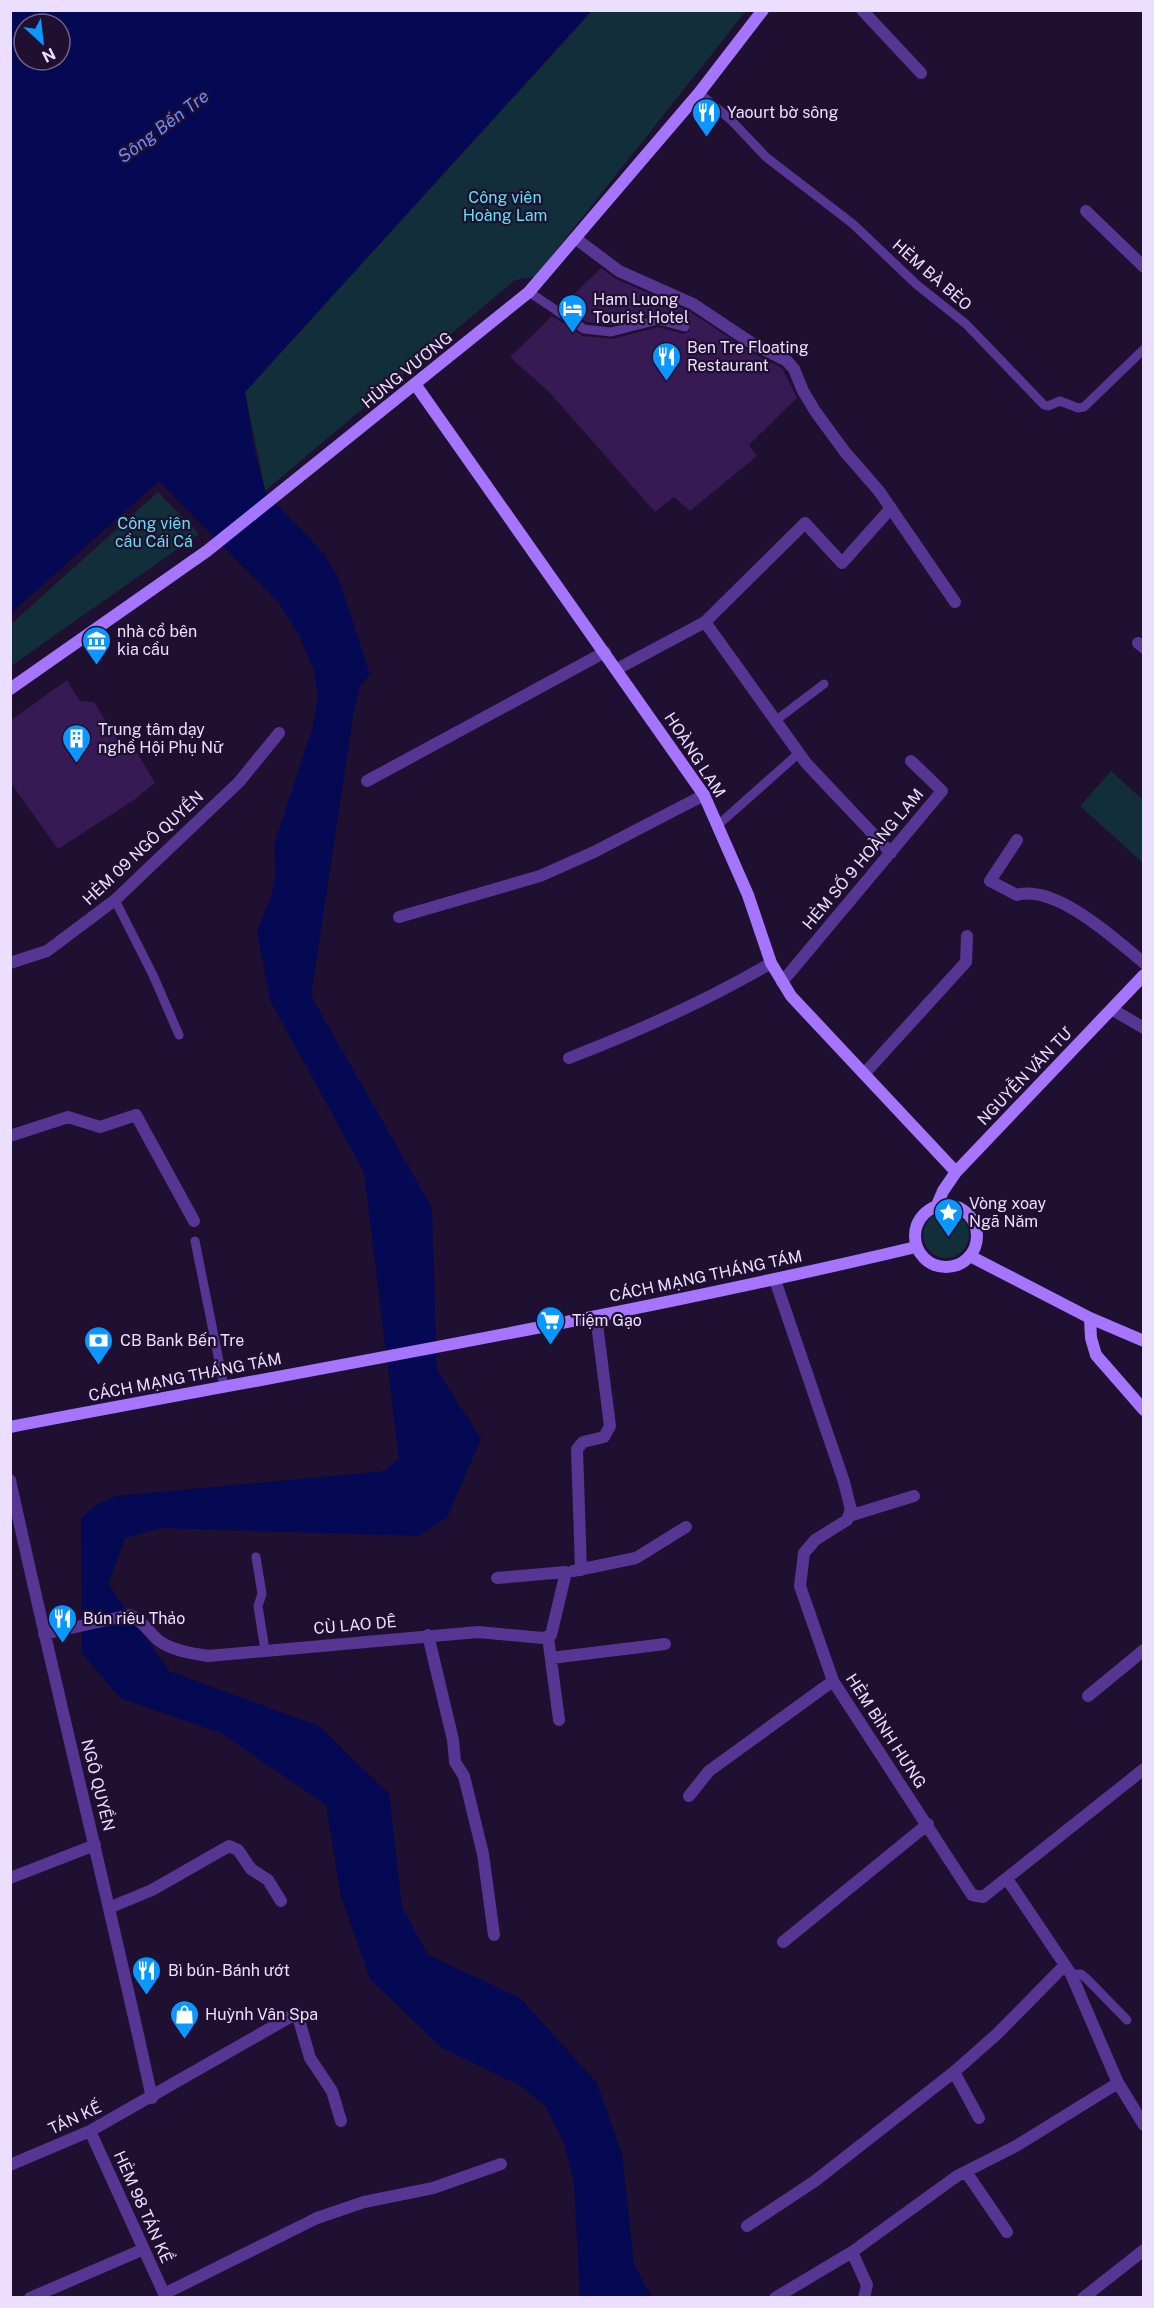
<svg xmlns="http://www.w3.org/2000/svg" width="1154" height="2308" viewBox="0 0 1154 2308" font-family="'Public Sans',sans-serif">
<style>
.green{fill:#112e3a}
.water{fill:#050853;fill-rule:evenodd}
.building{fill:#371953}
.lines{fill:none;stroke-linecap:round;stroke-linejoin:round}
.lane{stroke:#573593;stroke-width:9}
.street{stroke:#573593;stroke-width:12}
.secondary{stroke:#a575ff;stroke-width:12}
.labels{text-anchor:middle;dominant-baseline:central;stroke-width:4.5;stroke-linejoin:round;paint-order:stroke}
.poi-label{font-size:16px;fill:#ecdeff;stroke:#1f0f30;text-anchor:start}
.park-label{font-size:16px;fill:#5be3ee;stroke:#1f0f30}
.street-label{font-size:16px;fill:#ecdeff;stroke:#1f0f30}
.water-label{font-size:18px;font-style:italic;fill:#6c8bff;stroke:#1f0f30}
</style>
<rect width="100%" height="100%" fill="#1f0f30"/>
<path class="green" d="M592,11H746L535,277L515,280L265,491L245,392Z
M158,492L199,534L11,666V624Z
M1111,771L1143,800V863L1080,806Z
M923 1235a23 23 0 1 1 46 0a23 23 0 1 1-46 0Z"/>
<path class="water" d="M11,11H591L245,392L255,453L266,493L323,553L338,577L370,674L360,686L354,710L311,996L432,1208L437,1370L481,1439L447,1517L419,1536L161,1528L125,1538L108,1584L169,1671L319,1726L389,1794L402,1907L428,1955L520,1998L597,2083L622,2154L634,2265L652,2297H580L574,2183L564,2143L546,2107L521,2086L442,2048L370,1979L341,1896L326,1805L221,1733L120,1698L82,1653L81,1518L96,1505L116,1496L385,1471L399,1458L364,1172L270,1000L257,931L270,900L276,874L274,845L313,726L318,695L314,671L299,635L279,603L159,481L11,613ZM24,24H60V60H24Z"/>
<path class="building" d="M601,268L616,279L689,311L749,351L782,368L797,398L749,445L757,456L690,511L674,497L655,512L549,392L510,357L552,316L583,336L612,339L658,327L683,334L690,331L689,322L660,313L611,325L586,322L562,306Z
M67,680L80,701L94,702L122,747L131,742L155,783L134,800L58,849L10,782V721Z"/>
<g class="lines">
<path class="lane" d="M699,93L731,120L766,157L853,224L916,284L966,324L1044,405L1048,406L1060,401L1078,408L1084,407L1144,349
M529,292L584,329L611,332L658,320L685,327
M775,721L824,684
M718,825L799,753
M115,900L153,975L179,1035
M195,1241L224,1386
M256,1557L262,1594L258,1606L265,1650
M1071,1974H1081L1087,1979L1127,2020"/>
<path class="street" d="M862,10L921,73
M1086,211L1144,267
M575,238L619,271L693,304L753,344L787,361L794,369L803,391L815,411L845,452L879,491L955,602
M705,622L806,763L891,853
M1138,643L1144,648
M617,669L705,622L805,523L842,563L891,508
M367,781L605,652
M1017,840L990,881L1017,895C1056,884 1116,940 1144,963
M399,917L540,876L594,852L704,795
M10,963L47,951L115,900L239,782L279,733
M782,982L942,791L911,761
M1113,1010L1144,1028
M569,1058C639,1031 706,1001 771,963
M864,1074L966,962L967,936
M10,1136L68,1117L100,1127L136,1115L194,1221
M775,1280L844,1482L851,1510L847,1520L815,1540L804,1553L800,1586L833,1681L972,1895L983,1897L1144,1769
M10,1480C55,1687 107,1891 152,2098
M849,1516L914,1496
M581,1570L577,1449L583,1442L604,1437L610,1426L596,1316
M573,1571L636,1558L686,1527
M44,1634L130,1615C143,1621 148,1631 158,1640C172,1651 192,1653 208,1656L478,1632L543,1638L551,1635L566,1572L497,1578
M428,1635L453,1740L455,1762L464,1776L483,1854L494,1935
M548,1637L559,1720
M551,1658L665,1644
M1088,1696L1144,1650
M689,1796L709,1771L833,1681
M10,1878L95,1845
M1007,1879L1071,1974L1118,2083L1144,2125
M111,1907L152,1890L229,1846L238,1850L251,1869L268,1880L281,1901
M783,1942L928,1824
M954,2072L979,2118
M90,2131L166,2298
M10,2165L90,2131L297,2013L310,2058L332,2091L341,2121
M966,2172L1007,2232
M747,2226L815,2181L954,2072L997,2034L1065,1965
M852,2252L867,2285L864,2298
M164,2294L317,2218L364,2202L433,2188L501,2164
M30,2298L144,2249
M775,2298L852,2252L957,2176L1016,2146L1118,2083
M1083,2298L1144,2250"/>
<path class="secondary" d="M415,384L704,795L748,895L771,963L791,996L956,1172
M10,689L207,551L529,292L699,93L763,10
M915 1236a31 31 0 1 1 62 0a31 31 0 1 1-62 0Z
M937,1205L943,1191L956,1172L1144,975
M970,1256L1090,1318L1144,1341
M1090,1318L1091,1338L1096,1355L1144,1410
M10,1427C313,1369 616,1318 916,1247"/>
</g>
<defs>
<symbol id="restaurant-pin" viewBox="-11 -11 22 30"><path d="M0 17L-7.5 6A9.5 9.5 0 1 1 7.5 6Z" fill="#0a97ff" stroke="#1f0f30"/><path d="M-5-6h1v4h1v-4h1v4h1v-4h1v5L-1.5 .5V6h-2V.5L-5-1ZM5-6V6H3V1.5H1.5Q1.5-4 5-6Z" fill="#fff"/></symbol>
<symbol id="hotel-pin" viewBox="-11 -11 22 30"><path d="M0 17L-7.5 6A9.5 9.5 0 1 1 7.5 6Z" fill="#0a97ff" stroke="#1f0f30"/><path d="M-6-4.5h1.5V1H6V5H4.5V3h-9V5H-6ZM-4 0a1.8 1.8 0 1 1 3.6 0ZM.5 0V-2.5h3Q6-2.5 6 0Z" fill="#fff"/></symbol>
<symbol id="museum-pin" viewBox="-11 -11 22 30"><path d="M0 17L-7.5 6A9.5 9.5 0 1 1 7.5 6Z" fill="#0a97ff" stroke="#1f0f30"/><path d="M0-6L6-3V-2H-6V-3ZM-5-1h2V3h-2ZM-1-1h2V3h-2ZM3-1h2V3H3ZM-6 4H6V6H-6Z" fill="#fff"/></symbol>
<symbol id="building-pin" viewBox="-11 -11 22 30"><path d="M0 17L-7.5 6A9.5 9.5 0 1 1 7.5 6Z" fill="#0a97ff" stroke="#1f0f30"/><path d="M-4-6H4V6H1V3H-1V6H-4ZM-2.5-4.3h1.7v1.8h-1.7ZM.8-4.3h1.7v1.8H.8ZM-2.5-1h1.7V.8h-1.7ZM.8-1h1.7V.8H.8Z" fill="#fff"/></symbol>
<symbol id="sight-pin" viewBox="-11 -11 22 30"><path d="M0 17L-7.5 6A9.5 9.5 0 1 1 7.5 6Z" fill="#0a97ff" stroke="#1f0f30"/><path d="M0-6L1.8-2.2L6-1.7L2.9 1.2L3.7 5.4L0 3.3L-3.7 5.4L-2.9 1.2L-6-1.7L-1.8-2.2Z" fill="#fff"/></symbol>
<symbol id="supermarket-pin" viewBox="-11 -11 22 30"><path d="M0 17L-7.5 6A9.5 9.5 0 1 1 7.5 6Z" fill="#0a97ff" stroke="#1f0f30"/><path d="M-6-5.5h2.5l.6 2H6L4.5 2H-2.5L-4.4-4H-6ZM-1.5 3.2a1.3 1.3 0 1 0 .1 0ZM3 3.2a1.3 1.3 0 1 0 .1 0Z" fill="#fff"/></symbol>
<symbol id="bank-pin" viewBox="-11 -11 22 30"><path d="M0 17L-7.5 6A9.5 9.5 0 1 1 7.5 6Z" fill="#0a97ff" stroke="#1f0f30"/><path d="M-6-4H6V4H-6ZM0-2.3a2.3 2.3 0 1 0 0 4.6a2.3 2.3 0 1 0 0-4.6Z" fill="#fff"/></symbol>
<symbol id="shop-pin" viewBox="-11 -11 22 30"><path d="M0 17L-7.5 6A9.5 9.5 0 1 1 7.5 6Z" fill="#0a97ff" stroke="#1f0f30"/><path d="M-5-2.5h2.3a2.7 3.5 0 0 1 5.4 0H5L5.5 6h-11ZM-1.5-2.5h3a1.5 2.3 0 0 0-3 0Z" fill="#fff"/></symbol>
</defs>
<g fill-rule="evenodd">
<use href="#restaurant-pin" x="690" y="96" width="33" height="45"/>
<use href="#hotel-pin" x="556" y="292" width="33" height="45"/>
<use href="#restaurant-pin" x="650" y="340" width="33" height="45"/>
<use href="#museum-pin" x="80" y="624" width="33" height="45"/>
<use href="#building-pin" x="60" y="722" width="33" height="45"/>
<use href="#sight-pin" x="932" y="1196" width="33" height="45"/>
<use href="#supermarket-pin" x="534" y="1304" width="33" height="45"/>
<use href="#bank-pin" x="82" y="1324" width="33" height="45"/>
<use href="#restaurant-pin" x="46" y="1602" width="33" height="45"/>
<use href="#restaurant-pin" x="130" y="1954" width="33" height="45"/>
<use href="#shop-pin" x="168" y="1998" width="33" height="45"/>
</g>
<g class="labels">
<g class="poi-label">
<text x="727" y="112">Yaourt bờ sông</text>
<text x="593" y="299">Ham Luong<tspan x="593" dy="18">Tourist Hotel</tspan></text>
<text x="687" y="347">Ben Tre Floating<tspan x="687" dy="18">Restaurant</tspan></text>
<text x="117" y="631">nhà cổ bên<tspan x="117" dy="18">kia cầu</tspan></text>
<text x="98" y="729">Trung tâm dạy<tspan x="98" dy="18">nghề Hội Phụ Nữ</tspan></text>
<text x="969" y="1203">Vòng xoay<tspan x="969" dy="18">Ngã Năm</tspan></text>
<text x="572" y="1320">Tiệm Gạo</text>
<text x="120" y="1340">CB Bank Bến Tre</text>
<text x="83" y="1618">Bún riêu Thảo</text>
<text x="168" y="1970">Bì bún- Bánh ướt</text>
<text x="205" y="2014">Huỳnh Vân Spa</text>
</g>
<g class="park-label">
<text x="505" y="197">Công viên<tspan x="505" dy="18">Hoàng Lam</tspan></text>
<text x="154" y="523">Công viên<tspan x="154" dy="18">cầu Cái Cá</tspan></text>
</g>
<g class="street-label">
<text transform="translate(932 275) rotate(41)">HẺM BÀ BÈO</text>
<text transform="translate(407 370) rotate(-39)">HÙNG VƯƠNG</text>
<text transform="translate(695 755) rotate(57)">HOÀNG LAM</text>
<text transform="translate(143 848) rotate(-43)">HẺM 09 NGÔ QUYỀN</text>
<text transform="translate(863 859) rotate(-50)">HẺM SỐ 9 HOÀNG LAM</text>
<text transform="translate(1025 1076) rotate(-46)">NGUYỄN VĂN TƯ</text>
<text transform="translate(706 1276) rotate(-12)">CÁCH MẠNG THÁNG TÁM</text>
<text transform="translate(185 1377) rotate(-11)">CÁCH MẠNG THÁNG TÁM</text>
<text transform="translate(355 1625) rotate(-5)">CÙ LAO DÊ</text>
<text transform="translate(886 1731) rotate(57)">HẺM BÌNH HƯNG</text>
<text transform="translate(98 1785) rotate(76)">NGÔ QUYỀN</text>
<text transform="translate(75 2118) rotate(-25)">TÁN KẾ</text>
<text transform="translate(143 2207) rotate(66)">HẺM 98 TÁN KỂ</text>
</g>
<g class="water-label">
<text transform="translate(163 126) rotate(-37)">Sông Bến Tre</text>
</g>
</g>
<rect width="1154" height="2308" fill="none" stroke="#ecdeff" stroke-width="24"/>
<g transform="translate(42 42) rotate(153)"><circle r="28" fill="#1f0f30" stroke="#716283" stroke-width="1.5"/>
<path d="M0-4.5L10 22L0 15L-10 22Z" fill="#0a97ff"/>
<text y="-9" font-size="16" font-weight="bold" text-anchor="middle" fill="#ecdeff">N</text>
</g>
</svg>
